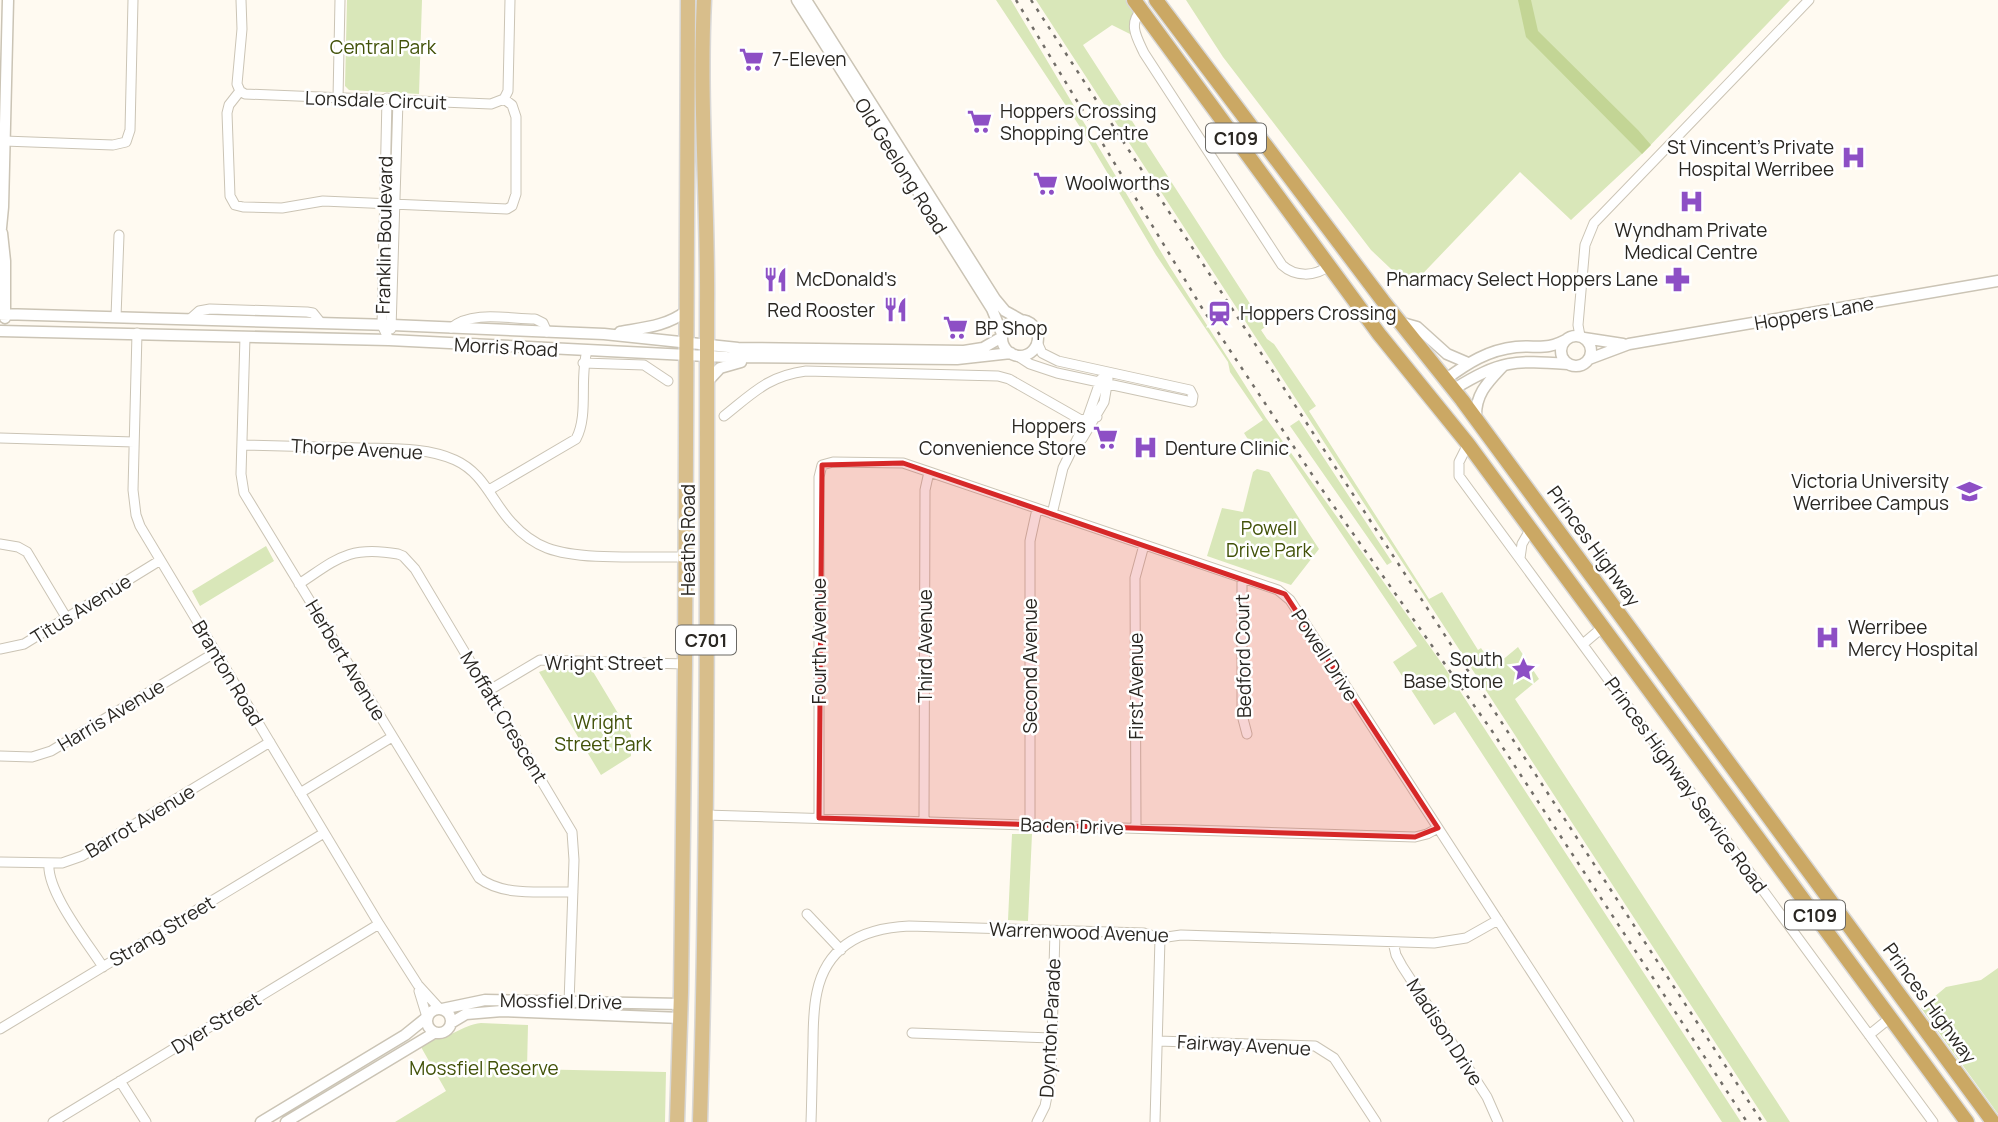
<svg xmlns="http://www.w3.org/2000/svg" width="1998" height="1122" viewBox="0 0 1998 1122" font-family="Manrope,sans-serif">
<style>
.green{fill:#d9e7b9}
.forest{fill:#c3d595}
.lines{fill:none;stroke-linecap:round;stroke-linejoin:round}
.minor-casing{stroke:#cbc4b5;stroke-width:11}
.tertiary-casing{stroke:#cbc4b5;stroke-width:13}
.primary-casing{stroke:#d9d8d7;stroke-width:17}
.trunk-casing{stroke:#d9d8d7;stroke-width:17}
.minor{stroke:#fff;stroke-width:9}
.tertiary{stroke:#fff;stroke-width:10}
.primary{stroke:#d8be8b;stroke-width:14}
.trunk{stroke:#cba864;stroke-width:14}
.rail{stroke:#726e68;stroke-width:2.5;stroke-dasharray:3.5 7;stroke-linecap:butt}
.marked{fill:#d62828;fill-opacity:0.2;stroke:#d62828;stroke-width:5;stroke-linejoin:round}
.labels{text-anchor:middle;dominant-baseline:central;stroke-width:5;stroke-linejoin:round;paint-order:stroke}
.shield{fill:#fff;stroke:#6a6864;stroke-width:2}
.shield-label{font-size:18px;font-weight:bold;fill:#2a2722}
.park-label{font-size:19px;fill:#425209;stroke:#fff}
.poi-label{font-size:19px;fill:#2a2722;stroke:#fff;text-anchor:start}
.street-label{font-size:19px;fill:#2a2722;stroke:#fff}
</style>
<rect width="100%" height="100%" fill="#fffaf1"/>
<path class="green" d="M347,0H422L419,94L349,90L345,86Z
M996,0H1011L1170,267L1266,418L1443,665L1741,1122H1722L1455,712L1434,725L1393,662L1417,646L1279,441L1257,454L1244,433L1263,420L1230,372L1228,362L1156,255L1082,130Z
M1036,0H1129L1133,6L1134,13L1132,35L1112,25L1083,45L1265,327L1261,330L1267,339L1274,344L1316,406L1309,411L1429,599L1442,592L1478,650L1481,648L1494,667L1518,647L1539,679L1515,699L1790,1122H1767Z
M1186,0H1790L1642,154L1571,220L1520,172L1410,287L1371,250L1223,57Z
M1299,420L1392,562L1387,565L1290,426Z
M1257,469L1269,472L1319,549L1291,585L1207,556L1222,508L1243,512L1253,472Z
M266,546L274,561L200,606L192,591Z
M547,669L592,670L631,735V756L601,775L539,672Z
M1012,834H1032L1028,921L1008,920Z
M1998,968V1114L1921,1008L1946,987L1981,980Z
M481,1023L528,1025L527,1069L666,1072L665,1122H395L446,1091L421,1047L429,1040C448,1040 462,1025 481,1023Z"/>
<path class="forest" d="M1518,0H1531L1538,31L1638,130L1651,145L1642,154L1526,37Z"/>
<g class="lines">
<defs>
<path id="minor" d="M241,0L242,29L237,84L240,91L245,94L491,104L504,99L508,91L510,0
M1141,11C1128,24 1137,38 1144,53L1282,265C1295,277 1315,277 1328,266
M240,91L229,105L227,113L230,196L235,205L243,207L282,208L323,201L507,209L512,206L516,194V117L512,105L504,99
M338,98L340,0
M387,98L382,325L389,340
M4,141L113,145L126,142L130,130L133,0
M116,317L119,235
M190,319L199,311L210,309L307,312L313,313L321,323
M451,328C472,310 509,319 535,319L543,323L547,332
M391,329L398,100
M137,333L133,490L136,515L140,526L379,924L418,985L439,1008
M1580,336L1578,325L1585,245L1594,223L1809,0
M245,337L241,474L244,493L479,878C504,897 543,891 573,892
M1016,355L1030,364L1057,373L1192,402L1193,396L1190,390L1058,361L1042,353L1037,342
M583,363L644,365L668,381
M724,416C753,393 768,376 806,371L998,376L1009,379L1081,420L1097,417
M0,438L134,442
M1082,439L1104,402L1108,379
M1468,444L1459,462V476L1933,1122
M242,445C282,446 321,447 360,448C392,449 426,447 455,460C484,473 492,502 512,523C521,533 534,543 547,548C581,561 647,556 685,557
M489,490L576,439C589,415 579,378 587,351
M1052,514L1063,468L1087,419L1101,379
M0,544L18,547L27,552L66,617
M1520,558L1522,544L1530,530
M1242,578V715L1247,734
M299,584C337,559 349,545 398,554L403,556L415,569L572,832L574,860L569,1003
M1583,644L1603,627
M0,649L24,644L159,561
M488,691L540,660L685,664
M0,756L32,757L51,751L216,652
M300,793L392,737
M705,815L1415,837L1427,834L1438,828
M819,818V477L822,465L833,462L903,463L1278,590L1290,600L1629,1122
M924,821L925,490L929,472
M1030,825V541L1037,509
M1136,828L1135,578L1144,545
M0,862L62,863L82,856L270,742
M49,863C46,891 87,942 103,967
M807,914L841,950
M1393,942L1396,955L1402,966L1487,1097L1498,1122
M419,991L427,1017
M0,1029L324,833
M912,1033L1052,1038
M1869,1035L1890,1018
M1158,1041L1315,1046L1334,1058L1376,1122
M120,1081L146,1122
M53,1122L379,924
M811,1122C812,1097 812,1072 813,1046C813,1029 813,1010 817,992C827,944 865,928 909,926L1144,933L1160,938L1181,935L1434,943L1466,938L1498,920
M1037,1122L1045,1106L1051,1076L1055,931
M1155,1122L1160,938"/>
<path id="tertiary" d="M797,0L992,309L1002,334
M806,0L995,299L1005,311L1021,320
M2,233L5,261V318
M0,238L3,207L8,0
M0,314L392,325L604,334L738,348L964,351L983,348L1002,337
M1002 338a18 18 0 1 1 36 0a18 18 0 1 1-36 0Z
M1399,322L1417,327L1447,354L1468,363
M0,331L389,340L727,357L957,359L1011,353
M620,332C642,328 668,326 686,311
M1561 351a15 15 0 1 1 30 0a15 15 0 1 1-30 0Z
M1584,338L1623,344
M1589,359L1629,344L1998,281
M1446,379C1468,363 1488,350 1516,347C1538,345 1547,351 1569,338
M707,382L720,368L741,362
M1454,389C1501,360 1514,360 1568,364
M1476,418C1475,394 1488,382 1503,366
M427 1021a12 12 0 1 1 24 0a12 12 0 1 1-24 0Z
M442,1009L485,1000L681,1004
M451,1023L466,1014L502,1011L681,1018
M261,1122L405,1035L426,1018
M286,1122L434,1033"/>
<path id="primary" d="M677,1122L681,992L685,664L688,0
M700,1122C708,850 707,577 707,304C708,203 699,102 704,0"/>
<path id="trunk" d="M1134,0L1379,334L1468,444L1967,1122
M1156,0L1383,301L1462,400L1993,1122"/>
</defs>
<use href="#minor" class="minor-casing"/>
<use href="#tertiary" class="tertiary-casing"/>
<use href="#primary" class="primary-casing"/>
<use href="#trunk" class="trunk-casing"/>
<use href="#minor" class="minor"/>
<use href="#tertiary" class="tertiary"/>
<use href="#primary" class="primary"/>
<use href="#trunk" class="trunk"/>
<path class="rail" d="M1016,0L1202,308L1321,488L1492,731L1747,1122
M1031,0L1762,1122"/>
</g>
<path class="marked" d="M903,463L1285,594L1438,828L1415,837L819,818L822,465Z"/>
<defs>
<symbol id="supermarket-bare" viewBox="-9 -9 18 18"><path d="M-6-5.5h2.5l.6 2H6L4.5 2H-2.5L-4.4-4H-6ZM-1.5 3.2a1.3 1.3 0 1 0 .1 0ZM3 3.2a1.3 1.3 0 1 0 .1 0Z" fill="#8d4fc5" stroke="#fff" stroke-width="2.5" paint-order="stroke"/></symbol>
<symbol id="hospital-bare" viewBox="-9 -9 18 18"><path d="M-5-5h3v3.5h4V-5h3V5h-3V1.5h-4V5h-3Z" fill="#8d4fc5" stroke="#fff" stroke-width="2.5" paint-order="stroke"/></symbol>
<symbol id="restaurant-bare" viewBox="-9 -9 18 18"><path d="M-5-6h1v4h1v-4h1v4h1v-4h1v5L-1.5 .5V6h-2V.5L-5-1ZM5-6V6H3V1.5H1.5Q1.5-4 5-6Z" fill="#8d4fc5" stroke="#fff" stroke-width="2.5" paint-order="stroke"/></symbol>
<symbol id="pharmacy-bare" viewBox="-9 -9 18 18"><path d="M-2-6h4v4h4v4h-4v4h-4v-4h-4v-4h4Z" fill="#8d4fc5" stroke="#fff" stroke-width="2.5" paint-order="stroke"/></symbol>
<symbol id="station-bare" viewBox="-9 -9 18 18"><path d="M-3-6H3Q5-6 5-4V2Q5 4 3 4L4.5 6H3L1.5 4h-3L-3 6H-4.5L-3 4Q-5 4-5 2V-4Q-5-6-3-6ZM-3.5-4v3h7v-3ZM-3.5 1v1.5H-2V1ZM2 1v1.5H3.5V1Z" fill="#8d4fc5" stroke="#fff" stroke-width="2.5" paint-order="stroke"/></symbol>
<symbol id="university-bare" viewBox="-9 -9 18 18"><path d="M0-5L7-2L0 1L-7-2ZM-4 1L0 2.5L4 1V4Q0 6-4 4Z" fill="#8d4fc5" stroke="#fff" stroke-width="2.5" paint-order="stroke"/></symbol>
<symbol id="sight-bare" viewBox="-9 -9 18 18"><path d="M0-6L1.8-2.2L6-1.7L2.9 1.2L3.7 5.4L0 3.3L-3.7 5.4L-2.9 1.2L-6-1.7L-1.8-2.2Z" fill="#8d4fc5" stroke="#fff" stroke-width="2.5" paint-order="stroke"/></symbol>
</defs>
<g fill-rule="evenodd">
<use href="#supermarket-bare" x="734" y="42" width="35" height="35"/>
<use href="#supermarket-bare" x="962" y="104" width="35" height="35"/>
<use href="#hospital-bare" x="1836" y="140" width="35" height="35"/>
<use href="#supermarket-bare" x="1028" y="166" width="35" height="35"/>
<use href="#hospital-bare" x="1674" y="184" width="35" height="35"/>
<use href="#restaurant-bare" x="758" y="262" width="35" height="35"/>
<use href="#pharmacy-bare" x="1660" y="262" width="35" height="35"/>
<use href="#restaurant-bare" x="878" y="292" width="35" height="35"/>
<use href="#station-bare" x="1202" y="296" width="35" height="35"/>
<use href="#supermarket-bare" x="938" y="310" width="35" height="35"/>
<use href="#supermarket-bare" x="1088" y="420" width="35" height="35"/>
<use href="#hospital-bare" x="1128" y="430" width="35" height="35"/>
<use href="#university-bare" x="1952" y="474" width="35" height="35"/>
<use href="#hospital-bare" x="1810" y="620" width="35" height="35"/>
<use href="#sight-bare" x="1506" y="652" width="35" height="35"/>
</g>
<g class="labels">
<g class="shield">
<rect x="1206" y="123.5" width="60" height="29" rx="5"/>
<rect x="676" y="625.5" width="60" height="29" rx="5"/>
<rect x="1785" y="900.5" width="60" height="29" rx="5"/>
</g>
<g class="shield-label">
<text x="1236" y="138">C109</text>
<text x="706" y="640">C701</text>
<text x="1815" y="915">C109</text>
</g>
<g class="park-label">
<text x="383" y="47">Central Park</text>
<text x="1269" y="528">Powell<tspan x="1269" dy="22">Drive Park</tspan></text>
<text x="603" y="722">Wright<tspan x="603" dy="22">Street Park</tspan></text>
<text x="484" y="1068">Mossfiel Reserve</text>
</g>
<g class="poi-label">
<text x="772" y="59">7-Eleven</text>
<text x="1000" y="111">Hoppers Crossing<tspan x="1000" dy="22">Shopping Centre</tspan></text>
<text x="1834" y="147" text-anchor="end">St Vincent's Private<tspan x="1834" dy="22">Hospital Werribee</tspan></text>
<text x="1065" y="183">Woolworths</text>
<text x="1691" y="230" text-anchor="middle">Wyndham Private<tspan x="1691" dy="22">Medical Centre</tspan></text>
<text x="796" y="279">McDonald's</text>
<text x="1658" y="279" text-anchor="end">Pharmacy Select Hoppers Lane</text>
<text x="875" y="310" text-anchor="end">Red Rooster</text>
<text x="1240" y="313">Hoppers Crossing</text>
<text x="975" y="328">BP Shop</text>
<text x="1086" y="426" text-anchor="end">Hoppers<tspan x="1086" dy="22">Convenience Store</tspan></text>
<text x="1165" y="448">Denture Clinic</text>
<text x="1949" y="481" text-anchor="end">Victoria University<tspan x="1949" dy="22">Werribee Campus</tspan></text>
<text x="1848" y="627">Werribee<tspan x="1848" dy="22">Mercy Hospital</tspan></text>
<text x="1503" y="659" text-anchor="end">South<tspan x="1503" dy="22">Base Stone</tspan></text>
</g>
<g class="street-label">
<text transform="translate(376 100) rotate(2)">Lonsdale Circuit</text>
<text transform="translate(901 166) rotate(58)">Old Geelong Road</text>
<text transform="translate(384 235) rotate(-89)">Franklin Boulevard</text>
<text transform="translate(1814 313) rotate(-10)">Hoppers Lane</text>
<text transform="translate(506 347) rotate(3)">Morris Road</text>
<text transform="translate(357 449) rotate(3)">Thorpe Avenue</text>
<text transform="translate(688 540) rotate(-90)">Heaths Road</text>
<text transform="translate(1594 546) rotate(54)">Princes Highway</text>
<text transform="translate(81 609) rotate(-32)">Titus Avenue</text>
<text transform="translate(819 641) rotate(-90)">Fourth Avenue</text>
<text transform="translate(925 646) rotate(-90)">Third Avenue</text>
<text transform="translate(1325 655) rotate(57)">Powell Drive</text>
<text transform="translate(1243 656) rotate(-91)">Bedford Court</text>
<text transform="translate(346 660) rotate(59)">Herbert Avenue</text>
<text x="604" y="663">Wright Street</text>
<text transform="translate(1030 666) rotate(-90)">Second Avenue</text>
<text transform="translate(228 673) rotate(59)">Branton Road</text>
<text transform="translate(1136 686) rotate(-90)">First Avenue</text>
<text transform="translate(111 715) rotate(-31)">Harris Avenue</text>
<text transform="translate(504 717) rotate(59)">Moffatt Crescent</text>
<text transform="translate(1686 785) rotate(54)">Princes Highway Service Road</text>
<text transform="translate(140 821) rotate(-31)">Barrot Avenue</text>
<text transform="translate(1072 826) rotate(2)">Baden Drive</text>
<text transform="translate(162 931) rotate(-31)">Strang Street</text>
<text transform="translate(1079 932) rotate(2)">Warrenwood Avenue</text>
<text transform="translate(561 1001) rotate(1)">Mossfiel Drive</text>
<text transform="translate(1930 1003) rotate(54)">Princes Highway</text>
<text transform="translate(216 1023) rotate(-31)">Dyer Street</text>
<text transform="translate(1050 1028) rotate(-87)">Doynton Parade</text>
<text transform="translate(1445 1032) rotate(57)">Madison Drive</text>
<text transform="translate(1244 1045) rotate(3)">Fairway Avenue</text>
</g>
</g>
</svg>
